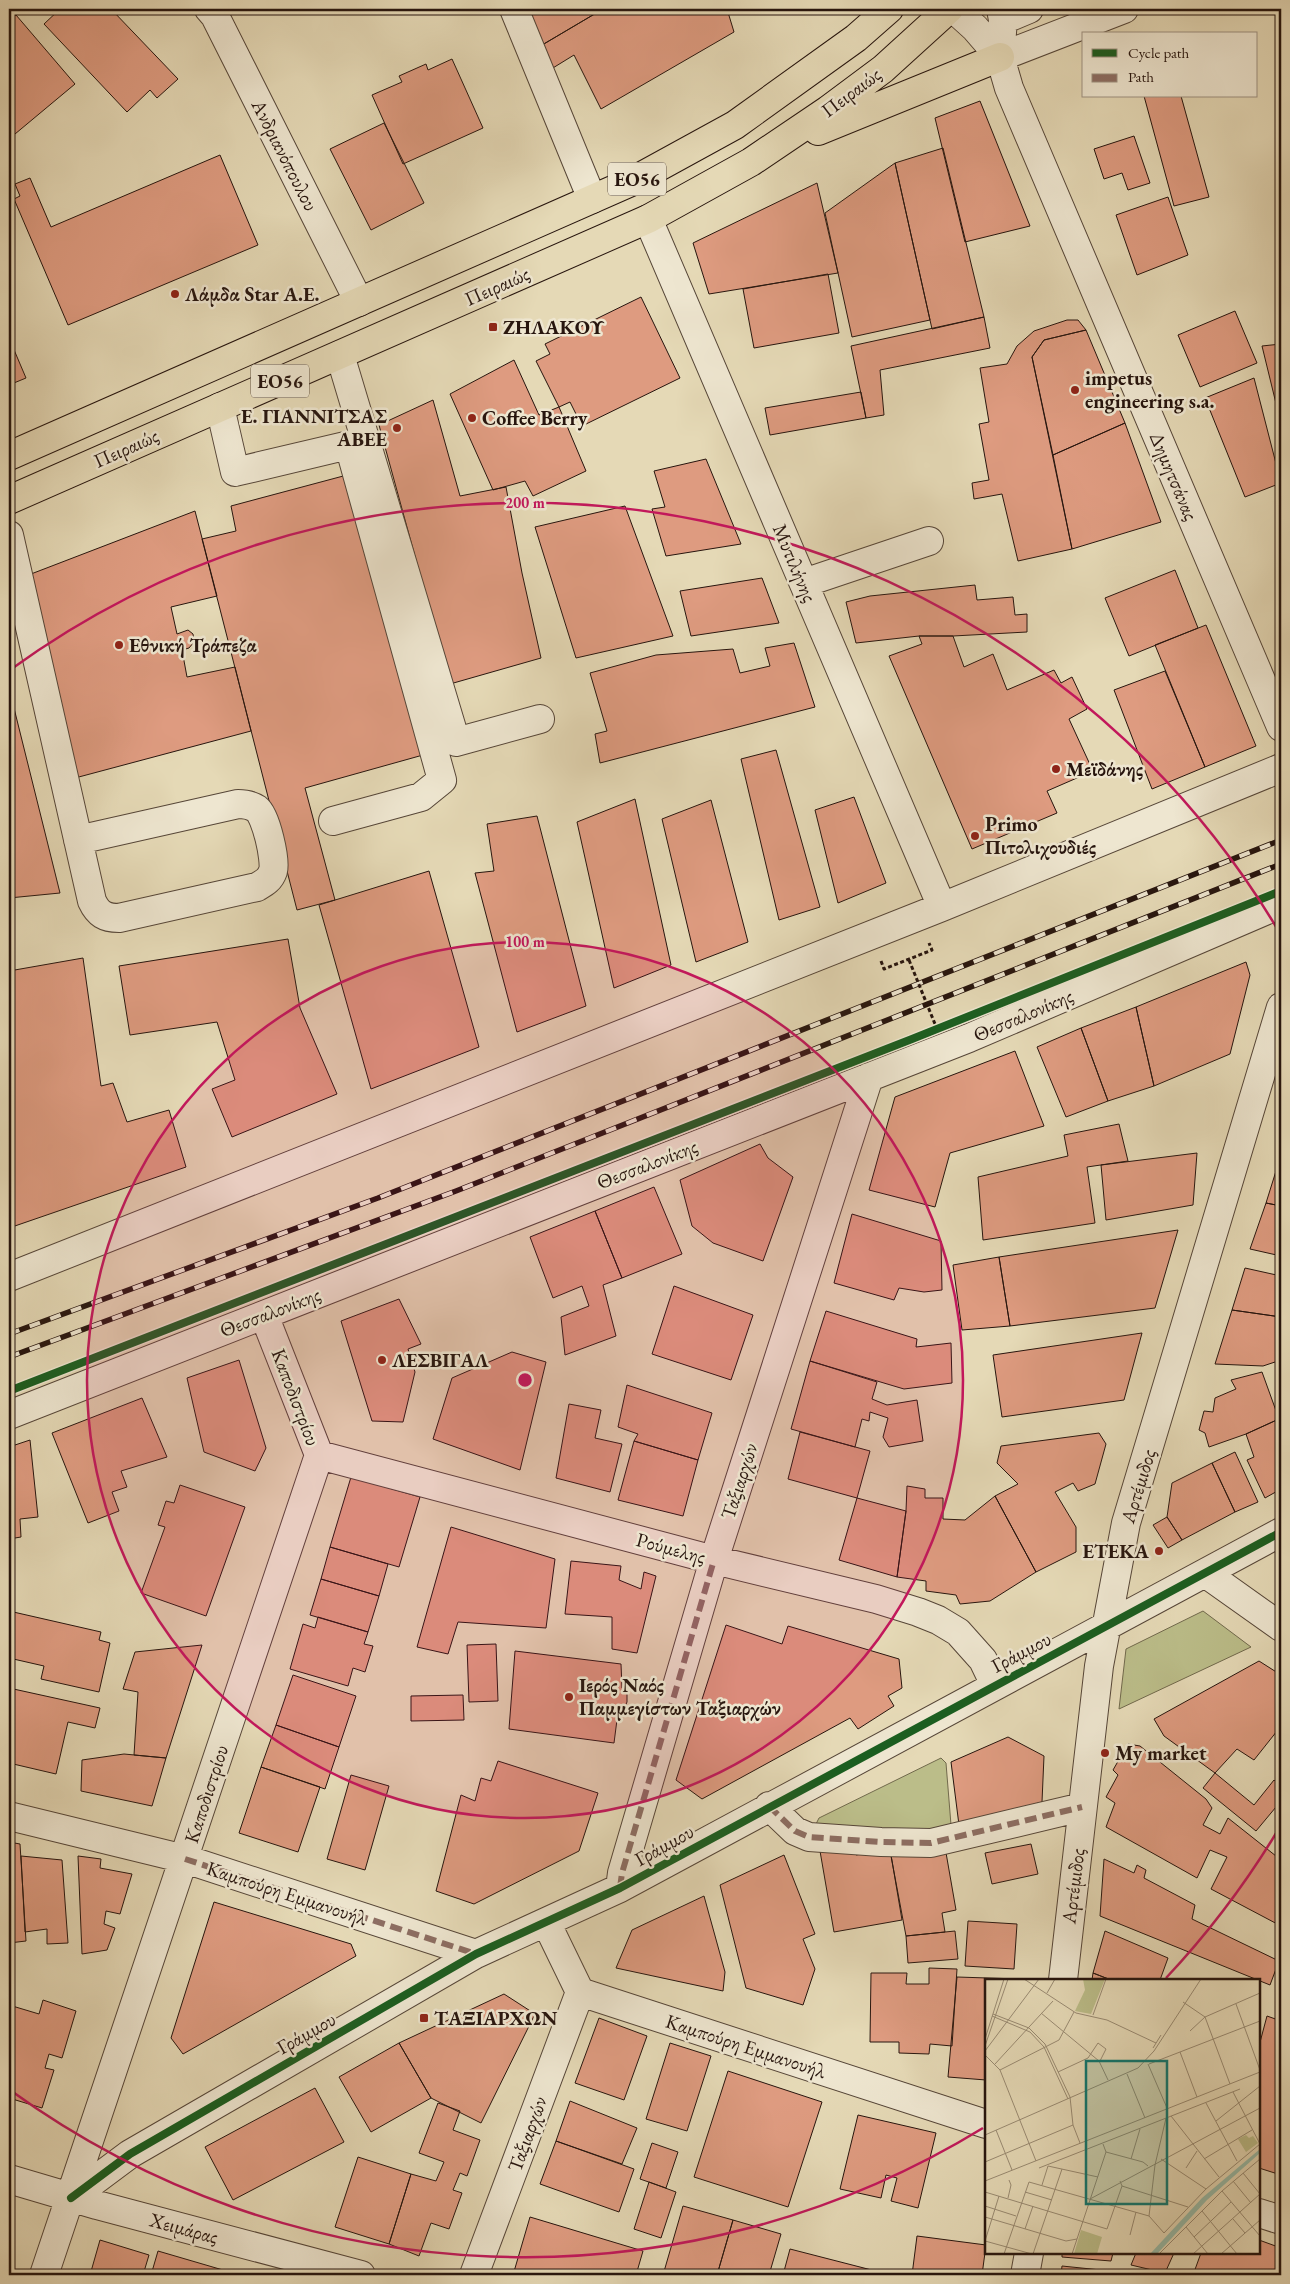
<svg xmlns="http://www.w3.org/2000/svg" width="1290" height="2284" viewBox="0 0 1290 2284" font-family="'EB Garamond',serif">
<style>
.green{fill:#bbbd89;stroke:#71694c}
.building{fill:#de9b80;stroke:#27150e}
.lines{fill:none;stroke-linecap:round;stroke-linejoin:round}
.minor-casing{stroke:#564638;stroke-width:30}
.major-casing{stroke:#27150e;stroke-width:30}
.path{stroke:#27150e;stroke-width:3;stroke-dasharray:4 2.5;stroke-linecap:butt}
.minor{stroke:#eee6d0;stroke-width:28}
.major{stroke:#e5d9b6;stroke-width:28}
.rail-casing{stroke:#27150e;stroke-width:5.5}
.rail{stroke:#eee6d0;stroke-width:4;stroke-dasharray:11;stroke-linecap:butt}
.path-bridge{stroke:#27150e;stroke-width:3;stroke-dasharray:4 2.5;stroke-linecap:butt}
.quiet{stroke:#8d6e63;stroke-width:6;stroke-dasharray:12 6;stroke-linecap:butt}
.cycleway-casing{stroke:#eee6d0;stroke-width:11}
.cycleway{stroke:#1b5e20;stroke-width:8}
.ring{fill:none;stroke:#c2185b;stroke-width:2.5}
.poi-dot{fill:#8f2418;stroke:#eee6d0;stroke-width:2}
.labels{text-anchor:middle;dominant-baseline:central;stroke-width:5;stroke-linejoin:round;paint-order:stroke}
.shield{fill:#eee6d0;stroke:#635448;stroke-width:1}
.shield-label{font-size:19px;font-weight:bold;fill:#27150e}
.street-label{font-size:20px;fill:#27150e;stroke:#eee6d0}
.poi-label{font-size:20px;font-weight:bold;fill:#27150e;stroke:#eee6d0;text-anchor:start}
.inset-road{fill:none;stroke:#998b73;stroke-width:1}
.view{fill:#0f766e;fill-opacity:0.15;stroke:#0f766e;stroke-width:2.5}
.inset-edge{fill:none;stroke:#27150e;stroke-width:2.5}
.centre{fill:#c2185b;stroke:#eee6d0;stroke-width:2.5}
.ring-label{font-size:15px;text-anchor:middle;font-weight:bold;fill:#c2185b;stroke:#eee6d0;stroke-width:5;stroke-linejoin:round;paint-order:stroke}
</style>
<rect width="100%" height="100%" fill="#e5d9b6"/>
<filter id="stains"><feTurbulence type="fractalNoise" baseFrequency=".004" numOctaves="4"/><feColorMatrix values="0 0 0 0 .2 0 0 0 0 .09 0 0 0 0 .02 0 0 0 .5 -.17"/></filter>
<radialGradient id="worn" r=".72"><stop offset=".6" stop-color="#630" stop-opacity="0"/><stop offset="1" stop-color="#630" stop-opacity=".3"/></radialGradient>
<path class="green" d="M1203,1611L1251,1647L1119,1709L1126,1649Z
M941,1758L946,1763L951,1825L940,1832L814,1828L819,1818Z"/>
<path class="building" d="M60,9H111L178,79L157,98L150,90L127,112L44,24Z
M518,9H603L537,48Z
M603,9H727L734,32L601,109L574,55L548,71L537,48Z
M16,15L75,84L9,139V18Z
M452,59L483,128L403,164L372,95L402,82L399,76L426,64L428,70Z
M1144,96H1181L1209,197L1174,206Z
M980,101L1030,226L965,242L935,118Z
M384,123L424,203L371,230L330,149Z
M1134,136L1150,183L1128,190L1122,173L1104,179L1094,149Z
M943,148L984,317L932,329L895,163Z
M220,155L258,245L68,325L14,199L20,196L15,184L30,178L51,227Z
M895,163L930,320L852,337L825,213Z
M817,183L838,273L709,294L693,243Z
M1168,197L1188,255L1137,275L1116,215Z
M828,274L839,333L754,348L743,289Z
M641,297L680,378L582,426L570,402L559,407L536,361L550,354L545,344Z
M1235,311L1257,363L1200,387L1178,335Z
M984,317L990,348L880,370L884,415L866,418L851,346Z
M1067,320H1078L1086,330L1044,340L1032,357L1072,549L1018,561L1002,494L974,499L972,483L989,480L979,424L989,422L980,368L1007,364L1017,346L1034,331Z
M1086,330L1125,423L1053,455L1032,357L1044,340Z
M9,338L26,378L9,385Z
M1281,344V424L1262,346Z
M514,360L539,415L559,407L586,471L533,496L525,481L493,490L450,394Z
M1254,378L1281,483L1245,497L1205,398Z
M861,392L866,418L770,435L765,408Z
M433,400L460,496L506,487L522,573L541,658L450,684L379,425Z
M1125,423L1161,522L1072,549L1053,455Z
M706,459L741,544L666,556L652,509L665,507L654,471Z
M347,475L423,755L305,788L335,900L297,910L202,539L236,531L231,506Z
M625,506L673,636L576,658L535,527Z
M195,511L217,596L171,607L177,634L188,630L193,634L194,642L189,648L182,650L187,677L235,667L251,731L75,778L31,574Z
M1175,570L1198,628L1129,656L1105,598Z
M762,578L779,623L691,636L680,591Z
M975,585L977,600L1013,597L1015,615L1027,614V632L953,636H919L856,643L846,602L870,596Z
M1206,625L1256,746L1205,767L1155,645Z
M919,636H953L964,667L993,654L1007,690L1054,670L1061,683L1072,677L1087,709L1069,719L1093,771L1047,791L1057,813L972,849L889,656L922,644Z
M794,643L815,707L600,763L595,734L607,731L590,673L656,655L733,649L740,673L770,666L765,648Z
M1165,671L1205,767L1152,789L1114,690Z
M9,688L60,893L9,898Z
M776,750L820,907L779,920L741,759Z
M854,797L886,883L838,903L815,810Z
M635,799L671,965L614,988L577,822Z
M711,800L748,942L696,962L662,819Z
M537,816L586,1006L517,1032L475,873L494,871L487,824Z
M429,871L479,1047L371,1089L319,905Z
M288,939L300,1008L337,1094L232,1137L212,1089L235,1080L217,1022L130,1035L119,966Z
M83,958L101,1086L113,1083L127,1122L169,1110L186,1167L9,1228V971Z
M1246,962L1250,975L1230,1054L1154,1086L1136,1007Z
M1136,1007L1154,1086L1108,1101L1081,1028Z
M1081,1028L1108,1101L1066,1117L1037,1047Z
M1015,1051L1044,1126L950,1153L935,1207L869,1190L895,1097Z
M1119,1124L1128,1161L1087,1167L1095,1223L983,1240L978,1177L1068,1156L1064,1135Z
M760,1144L768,1158L793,1177L763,1261L713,1243L692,1226L680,1180Z
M1197,1153L1193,1205L1106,1220L1101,1165Z
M1281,1155V1206L1266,1203Z
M654,1187L682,1254L622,1278L595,1211Z
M1266,1203L1281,1206V1256L1250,1249Z
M595,1211L622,1278L603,1285L616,1336L565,1355L561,1317L589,1306L582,1286L553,1298L530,1237Z
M852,1214L941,1241L942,1290L924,1292L899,1288L894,1300L834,1283Z
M1178,1230L1155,1308L1010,1326L999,1257Z
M999,1257L1010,1326L962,1330L953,1265Z
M1245,1268L1281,1276V1317L1232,1310Z
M674,1286L753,1315L731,1380L652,1354Z
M399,1299L421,1344L408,1349L415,1372L403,1422L372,1421L341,1321Z
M1232,1310L1281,1317V1360L1263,1366L1215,1364Z
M826,1311L917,1339L916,1347L951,1343L952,1383L904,1389L810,1361Z
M1142,1333L1124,1400L1002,1417L993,1355Z
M512,1352L546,1362L520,1470L433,1439L452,1378Z
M239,1360L266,1448L255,1471L204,1452L187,1378Z
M810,1361L877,1382L872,1399L887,1405L917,1400L923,1441L889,1447L883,1437L888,1418L870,1412L869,1421L862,1419L855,1447L791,1429Z
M1262,1372L1279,1419L1246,1434L1209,1447L1205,1433L1199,1430L1204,1411L1213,1412L1215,1398L1236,1389L1231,1380Z
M627,1385L712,1413L698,1460L634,1441L638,1434L618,1427Z
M142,1398L167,1457L121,1471L127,1487L112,1492L119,1511L88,1523L52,1433Z
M569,1404L601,1410L595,1438L622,1444L610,1492L556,1478Z
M1281,1418V1489L1265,1498L1247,1460L1254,1457L1246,1434Z
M800,1432L870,1451L857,1498L788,1479Z
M1099,1433L1106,1444L1095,1484L1078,1491L1073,1483L1055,1492L1076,1527V1552L1036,1572L995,1496L1018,1484L997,1463L1001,1446Z
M30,1440L38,1517L20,1519L21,1537L9,1539V1447Z
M634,1441L698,1460L683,1516L618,1500Z
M1235,1452L1258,1502L1235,1512L1212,1463Z
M1212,1463L1235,1512L1182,1540L1167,1517L1172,1483Z
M351,1477L420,1497L399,1567L330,1547Z
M180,1485L245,1507L206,1616L141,1593L165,1527L158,1525L166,1501L174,1503Z
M907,1486L925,1489V1498H943V1519L965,1520L995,1496L1036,1572L990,1601L960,1604L956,1595L926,1591V1581L897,1577L906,1511Z
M857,1498L906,1511L897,1577L839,1560Z
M1167,1517L1182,1540L1168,1548L1153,1525Z
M451,1527L555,1559L546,1628L458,1622L448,1654L417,1647Z
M330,1547L388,1564L379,1596L321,1579Z
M571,1561L621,1566L619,1580L641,1589L644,1572L656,1576L637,1653L612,1649V1617L565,1614Z
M321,1579L379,1596L368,1632L310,1615Z
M9,1611L101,1632L99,1640L110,1643L99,1692L41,1679L44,1666L9,1658Z
M318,1617L368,1632L364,1644L373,1646L365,1672L353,1668L348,1686L290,1669L303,1624L315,1628Z
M726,1625L782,1644L788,1626L899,1659L902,1688L888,1696L894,1706L858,1729L850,1718L702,1799L676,1780Z
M496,1644L498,1701L469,1702L467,1645Z
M202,1645L166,1758L134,1755L138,1692L123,1689L135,1652Z
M515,1651L621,1664L622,1688L627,1692V1702L624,1709L618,1712L614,1743L509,1729Z
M1259,1661L1281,1675V1726L1254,1760L1237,1749L1215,1773L1164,1736L1154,1719Z
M293,1675L356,1696L339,1747L276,1725Z
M9,1688L100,1708L95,1728L68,1722L56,1774L9,1763Z
M463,1695L464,1720L411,1721V1696Z
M276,1725L339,1747L325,1789L261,1767Z
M1008,1737L1044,1756L1042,1802L959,1825L951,1762Z
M1128,1744L1140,1746L1206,1799L1212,1808L1203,1825L1220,1834L1228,1818L1281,1860V1926L1211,1889L1227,1857L1210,1850L1197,1878L1106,1827L1115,1803L1106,1797L1118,1775L1113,1770Z
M124,1754L166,1758L152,1806L81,1791L82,1760Z
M498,1761L598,1793L579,1851L474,1904L436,1891L461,1795L475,1801L481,1778L491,1781Z
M261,1767L320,1787L298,1852L239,1833Z
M1215,1773L1254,1805L1274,1780L1281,1786V1801L1256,1831L1203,1788Z
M351,1775L389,1786L365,1870L327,1859Z
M9,1842L20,1844L26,1941L9,1943Z
M1031,1844L1038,1874L992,1884L985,1853Z
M854,1845L856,1855L890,1849L902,1920L834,1932L820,1851Z
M945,1847L956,1910L942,1913L945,1932L906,1936L891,1856Z
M784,1855L815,1934L803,1939L815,1969L803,2005L746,1988L720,1885Z
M21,1856L62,1860L68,1943L47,1944V1929L25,1932Z
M78,1856L101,1859L100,1868L132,1874L120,1914L106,1911L104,1924L115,1928L107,1950L82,1954Z
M1104,1859L1134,1873L1137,1865L1146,1870L1144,1878L1195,1905L1192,1919L1279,1961L1270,1985L1100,1916Z
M704,1896L725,1972L723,1991L616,1968L632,1930Z
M214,1902L351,1944L356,1956L183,2054L171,2038Z
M968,1921L1017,1924L1014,1969L965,1966Z
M955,1931L958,1959L908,1963L906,1936Z
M1105,1931L1168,1958L1160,1980H1111L1093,1973Z
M929,1968L957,1969L952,2046L930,2044L929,2054L899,2053V2042H870L871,1973H907L906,1984H929Z
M1093,1973L1111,1980H1092Z
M957,1977L1019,1979L986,1980V2080L948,2077Z
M504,1994L535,2014L481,2123L431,2098L399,2043Z
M43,2000L76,2011L62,2058L49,2054L45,2068L54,2070L42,2108L9,2098V2005L39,2014Z
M1267,2016L1281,2021V2175L1259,2168V2046Z
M599,2018L647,2036L624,2100L575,2083Z
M399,2043L431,2098L371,2132L339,2077Z
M670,2043L711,2056L687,2131L646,2119Z
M728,2071L822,2102L788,2207L694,2177Z
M315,2088L344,2142L233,2200L205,2147Z
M570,2101L637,2128L622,2164L556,2141Z
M438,2103L460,2111L453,2130L480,2140L467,2176L460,2173L453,2190L462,2193L449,2229L431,2223L419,2256L389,2244L411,2174L436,2181L444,2162L419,2153Z
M858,2115L936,2133L918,2208L891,2201L897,2178L886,2175L881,2198L840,2189Z
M556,2141L634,2169L619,2212L540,2184Z
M652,2143L678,2152L666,2188L640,2179Z
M358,2157L411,2174L389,2244L335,2227Z
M649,2182L676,2192L661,2238L634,2229Z
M683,2206L733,2220L717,2275H663Z
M530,2217L643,2251L636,2275H513Z
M733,2220L781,2234L769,2275H717Z
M917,2236L986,2245L982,2275H912Z
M100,2240L149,2255L143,2275H90Z
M1259,2240L1281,2248L1280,2275H1193L1201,2253H1259Z
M790,2249L891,2275H783Z
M158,2251L240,2275H151Z
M1062,2253H1113L1111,2261L1062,2257Z
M1136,2253H1174L1165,2273L1131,2265Z
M1062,2266L1120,2272V2275H1061Z"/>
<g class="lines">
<defs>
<path id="minor" d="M209,9L215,16L359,302
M514,9L592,199
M954,9L975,28L1000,57L1009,88L1281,727
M1003,20L1029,9
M1000,57L1124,9
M1000,57L1003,20L1001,9
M648,219L942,907
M340,355L456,742L540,719
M220,407L235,472L349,445L442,780L421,797L333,821
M9,535L92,901C98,914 105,918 119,918L257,887C264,883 270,880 273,871C276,860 266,816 257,809C251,805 245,804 238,804L78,840
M804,583L929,541
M9,1277L942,907L1281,768
M9,1415L969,1038L1281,904
M319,1455L714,1560L876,1599L918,1612L938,1620L958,1632L983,1660L995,1685
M1205,1573L1281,1627
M769,1806L795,1831L809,1837L881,1842L931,1843L1082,1807
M9,1816L185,1859L476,1954
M620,1888L622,1873L714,1560L869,1077
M546,1922L580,1992L986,2124
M1063,1980L1099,1666L1126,1523L1281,1007
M9,2179L97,2205L361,2275
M71,2198L130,2154L476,1954L620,1888L1281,1532
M1259,2213L1281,2220
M44,2275L319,1455L264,1315
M474,2275L580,1992
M1025,2275L1029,2253"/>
<path id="major" d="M818,131L1000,57
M9,456L631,182L735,125L856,38L889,9
M9,500L648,219L751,162L828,110L883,69L949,9"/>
</defs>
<use href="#minor" class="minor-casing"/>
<use href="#major" class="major-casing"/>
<path class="path" d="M881,961L884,969L932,950L929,943"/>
<use href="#minor" class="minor"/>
<use href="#major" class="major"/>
<defs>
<path id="rail" d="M9,1334L378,1198L1281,840
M9,1357L456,1191L1281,864"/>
</defs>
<use href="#rail" class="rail-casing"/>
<use href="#rail" class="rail"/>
<path class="path-bridge" d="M909,960L935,1024"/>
<path class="quiet" d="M769,1806L795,1831L809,1837L881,1842L931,1843L1082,1807
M185,1859L476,1954
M620,1888L622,1873L714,1560"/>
<defs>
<path id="cycleway" d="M9,1391L912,1039L1281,891
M71,2198L130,2154L476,1954L620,1888L1281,1532"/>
</defs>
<use href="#cycleway" class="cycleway-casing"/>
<use href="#cycleway" class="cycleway"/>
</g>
<circle cx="525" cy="1380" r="438" fill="#c2185b" fill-opacity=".12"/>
<g class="ring">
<circle cx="525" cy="1380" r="438"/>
<path d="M1281 1825A877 877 0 0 1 1166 1978M983 2128A877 877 0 0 1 10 2090M10 670A877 877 0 0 1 1281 935"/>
</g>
<g class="poi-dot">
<circle cx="175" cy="294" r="5"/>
<rect x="488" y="322" width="10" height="10" rx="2.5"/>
<circle cx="1075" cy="390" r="5"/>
<circle cx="472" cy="418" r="5"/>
<circle cx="397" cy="428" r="5"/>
<circle cx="119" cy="645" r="5"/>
<circle cx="1056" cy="769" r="5"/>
<circle cx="975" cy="836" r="5"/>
<circle cx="382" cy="1360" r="5"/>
<circle cx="1159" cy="1551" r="5"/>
<circle cx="569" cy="1697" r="5"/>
<circle cx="1105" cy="1753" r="5"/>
<rect x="419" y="2013" width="10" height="10" rx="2.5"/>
</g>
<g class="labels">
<g class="shield">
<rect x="608" y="162.5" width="58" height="33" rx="4"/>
<rect x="251" y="364.5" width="58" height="33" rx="4"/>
</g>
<g class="shield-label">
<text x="637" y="179">ΕΟ56</text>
<text x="280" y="381">ΕΟ56</text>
</g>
<g class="street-label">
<text transform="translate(851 92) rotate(-37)">Πειραιώς</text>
<text transform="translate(285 155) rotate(63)">Ανδριανόπουλου</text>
<text transform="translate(497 286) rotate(-24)">Πειραιώς</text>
<text transform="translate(126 448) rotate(-24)">Πειραιώς</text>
<text transform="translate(1174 476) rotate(67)">Δημητσάνας</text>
<text transform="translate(795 563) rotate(67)">Μυτιλήνης</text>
<text transform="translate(1023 1015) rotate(-23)">Θεσσαλονίκης</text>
<text transform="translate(647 1164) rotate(-21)">Θεσσαλονίκης</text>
<text transform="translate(270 1312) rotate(-21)">Θεσσαλονίκης</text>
<text transform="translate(296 1397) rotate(69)">Καποδιστρίου</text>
<text transform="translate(739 1481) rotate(-72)">Ταξιαρχών</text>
<text transform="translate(1138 1486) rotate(-73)">Αρτέμιδος</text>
<text transform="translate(671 1548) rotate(15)">Ρούμελης</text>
<text transform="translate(1021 1652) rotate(-28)">Γράμμου</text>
<text transform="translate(206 1794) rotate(-72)">Καποδιστρίου</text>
<text transform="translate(664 1845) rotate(-29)">Γράμμου</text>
<text transform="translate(1073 1886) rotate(-83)">Αρτέμιδος</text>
<text transform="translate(287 1893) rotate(18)">Καμπούρη Εμμανουήλ</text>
<text transform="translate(306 2033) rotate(-30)">Γράμμου</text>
<text transform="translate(746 2046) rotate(18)">Καμπούρη Εμμανουήλ</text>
<text transform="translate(527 2134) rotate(-70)">Ταξιαρχών</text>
<text transform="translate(184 2228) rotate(15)">Χειμάρας</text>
</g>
<g class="poi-label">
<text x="185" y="294">Λάμδα Star Α.Ε.</text>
<text x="503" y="327">ΖΗΛΑΚΟΥ</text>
<text x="1085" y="378">impetus<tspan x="1085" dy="23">engineering s.a.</tspan></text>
<text x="387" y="416" text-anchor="end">Ε. ΓΙΑΝΝΙΤΣΑΣ<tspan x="387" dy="23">ΑΒΕΕ</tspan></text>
<text x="482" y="418">Coffee Berry</text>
<text x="129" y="645">Εθνική Τράπεζα</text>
<text x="1066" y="769">Μεϊδάνης</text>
<text x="985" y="824">Primo<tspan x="985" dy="23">Πιτολιχουδιές</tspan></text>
<text x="392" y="1360">ΛΕΣΒΙΓΑΛ</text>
<text x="1149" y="1551" text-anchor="end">ΕΤΕΚΑ</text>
<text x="579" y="1685">Ιερός Ναός<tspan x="579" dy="23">Παμμεγίστων Ταξιαρχών</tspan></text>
<text x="1115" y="1753">My market</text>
<text x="434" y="2018">ΤΑΞΙΑΡΧΩΝ</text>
</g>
</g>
<g transform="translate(985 1979)">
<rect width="275" height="275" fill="#e5d9b6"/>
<path d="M98,0H120L106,35L90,32L100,11ZM261,156L264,159L268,157L273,164L261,173L253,160ZM96,251L117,258L112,275H89Z" fill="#bbbd89"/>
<path d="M275,170V174L222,221L172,275H165L217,219Z" fill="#97bba8"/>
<path class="inset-road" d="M39,0L91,34L122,41L171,64M62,14L70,0M198,23L220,38L245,105M251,25L275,91M56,34L114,82L123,101M8,35L44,49L60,65L85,118L88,146L95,164M108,36L121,0M7,37L45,53L59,68L83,120M205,52L220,38L275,14M0,60L19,0M0,67L23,0M168,69L176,56M0,72L54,0M195,73L212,118M0,76L15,91L51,182M10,85L68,22M163,85L182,129M164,85L275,42M15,91L74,61L89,33M73,93L103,79L113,64L121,70L115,82M142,95L160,139M221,124L252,182M186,137L234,198M181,139L170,186L164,237L179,254L221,210L275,165L248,113M231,142L275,107M11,151L27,191M0,156L153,89L169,72L216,0M121,173L158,183L163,187M146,180L155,150M176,180L221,210M219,180L267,151M0,183L88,146M63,187L113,198M54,189L255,110M201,189L212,172M258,194L275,215M0,202L275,93M135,202L137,207L203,228M248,202L266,224M57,206L63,187M237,212L275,257M0,213L122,250L137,207M40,213L67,221M23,219L26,206L24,201M105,220L275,129M0,227L31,237M217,232L252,275M0,238L81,262L92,260M248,240L260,254M201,248L223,275M40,250L48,227M145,256L151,233M209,258L246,223M0,262L47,275M0,262L14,217M19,275L44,203L164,237M48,275L77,190M87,275L121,173L118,165M174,275L237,212L275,180M208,275L275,215M236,275L275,241"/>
<path class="view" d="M101,82H182V225H101Z"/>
<rect width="275" height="275" class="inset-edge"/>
</g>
<circle cx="525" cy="1380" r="8" class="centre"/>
<g class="ring-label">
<text x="525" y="508">200 m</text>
<text x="525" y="947">100 m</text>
</g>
<rect width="1290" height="2284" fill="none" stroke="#e5d9b6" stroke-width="30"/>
<rect x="10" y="10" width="1270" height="2264" fill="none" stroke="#27150e" stroke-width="2.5"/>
<rect x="15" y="15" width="1260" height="2254" fill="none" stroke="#27150e"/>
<rect x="1082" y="32" width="175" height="65" fill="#eee6d0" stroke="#9e9282"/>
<rect x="1092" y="49" width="25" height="8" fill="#1b5e20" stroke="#9e9282"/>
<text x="1128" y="58" font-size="15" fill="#27150e">Cycle path</text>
<rect x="1092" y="74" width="25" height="8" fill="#8d6e63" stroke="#9e9282"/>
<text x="1128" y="82" font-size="15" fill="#27150e">Path</text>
<rect width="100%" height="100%" filter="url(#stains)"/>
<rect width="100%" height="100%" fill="url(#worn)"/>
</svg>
